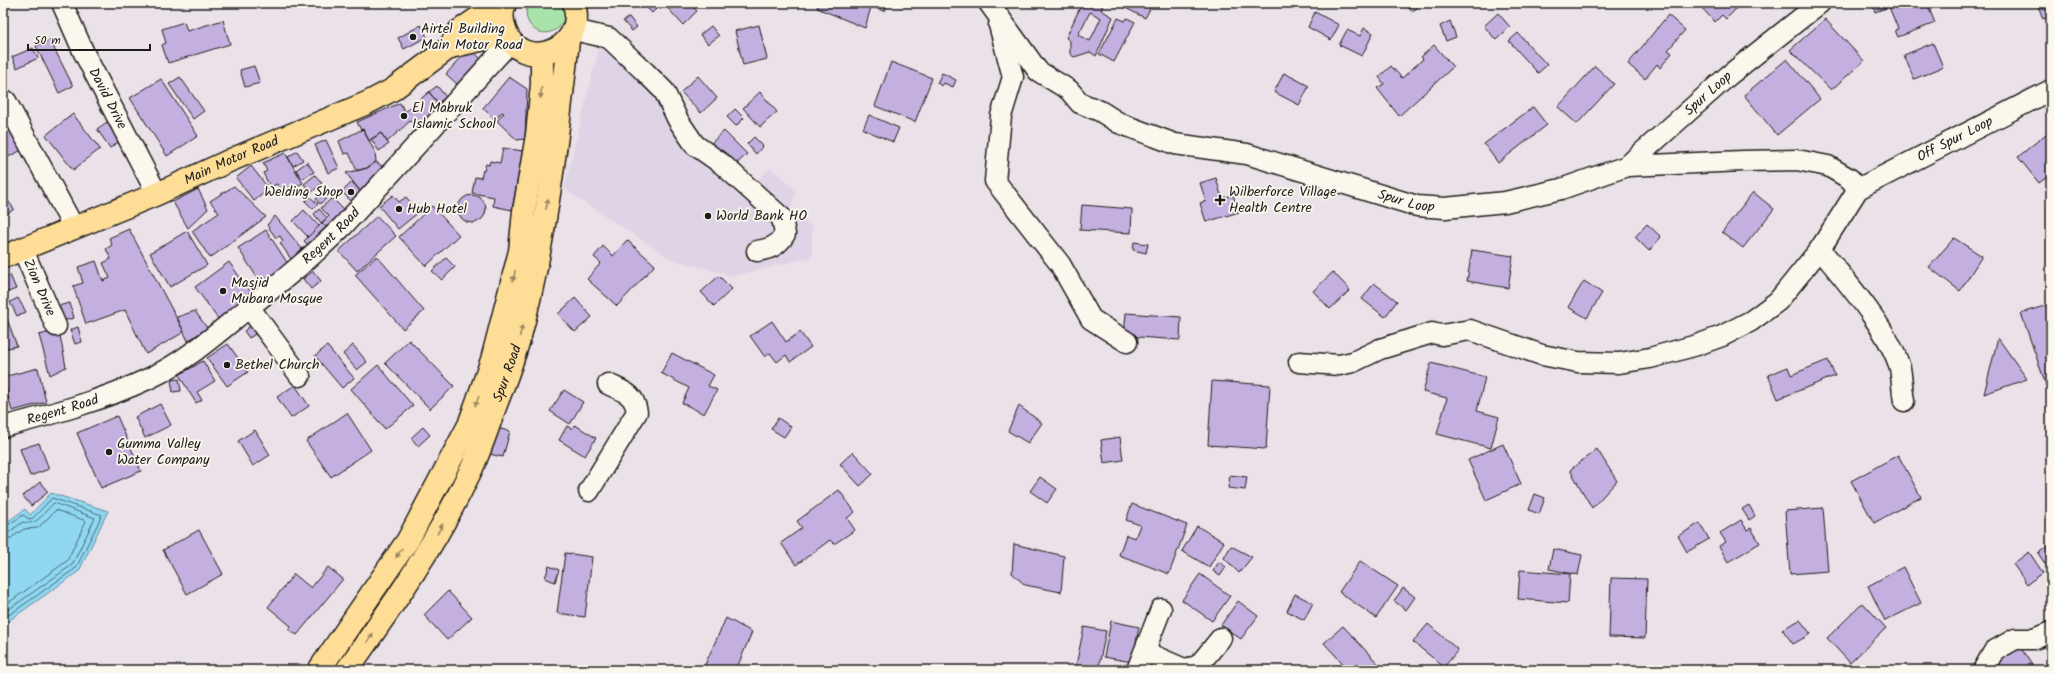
<svg xmlns="http://www.w3.org/2000/svg" width="2054" height="673" viewBox="0 0 2054 673" font-family="Kalam,sans-serif">
<style>
.built{fill:#dfd3e6}
.green{fill:#a8e4aa;stroke:#628063}
.water{fill:#90d8f2;stroke:#628d9c}
.lines{fill:none;stroke-linecap:round;stroke-linejoin:round}
.shore{stroke:#4a6772;stroke-width:1}
.building{fill:#c4b0e0;stroke:#1c1c1c;fill-rule:evenodd}
.minor-casing{stroke:#1c1c1c;stroke-width:23}
.major-casing{stroke:#1c1c1c;stroke-width:25}
.minor{stroke:#fbf7ec;stroke-width:20}
.major{stroke:#fedd96;stroke-width:22}
.oneway{fill:#98865f}
.poi-dot{fill:#1c1c1c;stroke:#fbf7ec;stroke-width:1.5}
.labels{text-anchor:middle;dominant-baseline:central;stroke-width:3.5;stroke-linejoin:round;paint-order:stroke}
.poi-label{font-size:14px;fill:#1c1c1c;stroke:#fbf7ec;text-anchor:start}
.street-label{font-size:14px;fill:#1c1c1c;stroke:#fbf7ec}
</style>
<rect width="100%" height="100%" fill="#eae2e8"/>
<filter id="ink" filterUnits="userSpaceOnUse"><feTurbulence type="fractalNoise" baseFrequency=".025" numOctaves="2"/><feDisplacementMap in="SourceGraphic" scale="8" xChannelSelector="R" yChannelSelector="G"/><feConvolveMatrix kernelMatrix="1 2 1 2 8 2 1 2 1" color-interpolation-filters="sRGB"/></filter>
<g filter="url(#ink)">
<path class="built" d="M599,47L642,76L668,104L688,148L753,184L771,168L796,190L790,211L812,226V257L733,276L671,259L564,189Z"/>
<path class="green" d="M530,3H562C576,27 539,46 528,21C525,15 526,8 530,3Z"/>
<path class="water" d="M51,493L108,511L79,571L7,622L3,615V525L25,509L30,515Z"/>
<g class="lines">
<path class="shore" d="M3,528L23,515L29,519L33,518L52,498L102,515L76,568L9,615L3,614
M3,533L9,532L23,522C38,527 43,512 54,503L95,518L72,565L9,609H3
M3,539L11,538L24,529L38,528L56,510L86,521L67,561L8,603H3"/>
</g>
<path class="building" d="M642,3H662L652,13Z
M663,3H689L697,11L683,25Z
M819,3H887L885,11L871,7L865,28L817,8Z
M1082,3H1104L1101,10L1113,17L1096,56L1090,52L1074,57L1070,54V41L1066,38ZM1090,12L1101,18L1090,41L1078,35Z
M1116,3H1153L1145,18Z
M1405,3H1422L1412,12Z
M1705,3H1742L1726,19L1722,15L1715,22L1701,7Z
M1872,3H1927L1935,23L1898,37L1895,30L1898,29L1889,7L1875,12Z
M2037,3H2051V16L2043,19Z
M1315,12L1339,25L1331,40L1308,27Z
M1498,13L1510,27L1496,40L1484,26Z
M1668,15L1685,30L1668,50L1672,53L1660,68L1657,64L1645,79L1628,64Z
M629,17L637,27L632,31L623,21Z
M1118,18L1125,21L1127,18L1135,22L1114,62L1099,54Z
M1825,19L1864,61L1831,90L1790,50Z
M223,20L230,44L168,63L162,45L166,43L162,29L184,22L187,31Z
M1450,21L1456,37L1446,41L1440,26Z
M421,25L427,37L404,49L398,38Z
M759,25L767,59L743,65L735,31Z
M711,26L719,36L708,44L700,35Z
M1364,28L1373,33L1362,56L1339,45L1347,30L1360,36Z
M1518,33L1547,65L1538,73L1509,41Z
M50,40L73,86L59,93L36,46Z
M1933,43L1943,67L1914,79L1904,55Z
M1434,45L1453,67L1399,116L1377,88L1384,84L1379,77L1391,66L1402,78L1423,59L1421,57Z
M33,48L38,58L17,68L12,57Z
M470,48L481,59L457,84L446,74Z
M1787,59L1820,99L1777,135L1744,95Z
M891,62L932,78L915,122L875,106Z
M254,66L260,83L245,87L240,70Z
M1595,66L1614,84L1577,124L1558,107Z
M942,73L956,80L953,87L944,83L942,86L937,83Z
M1284,73L1309,86L1299,105L1274,92Z
M698,76L717,98L701,113L681,92Z
M180,77L204,111L193,119L169,84Z
M509,77L527,89L525,139L517,140L497,121L504,113L502,112L495,120L483,108Z
M161,79L198,136L167,156L130,98Z
M437,86L446,97L438,103L429,92Z
M429,92L438,103L436,107L440,111L417,128L410,121L387,142L381,133L369,141L363,129L361,130L357,122L400,103L405,112Z
M760,92L777,112L760,127L743,108Z
M1533,107L1547,125L1498,163L1484,144Z
M735,109L744,118L736,126L727,117Z
M73,114L100,149L73,170L46,135Z
M869,115L899,128L893,142L863,129Z
M9,118L24,149L8,157L3,146V121Z
M107,122L120,141L110,148L97,129Z
M363,129L375,152L376,162L367,168L357,171L349,153L344,154L339,141Z
M724,131L747,154L731,169L708,146Z
M381,133L389,144L379,151L371,139Z
M2046,134L2051,141V174L2039,183L2018,157Z
M754,137L763,146L756,154L747,144Z
M326,140L339,168L328,173L315,145Z
M503,148L523,151L512,210L493,206L494,197L472,193L475,177L481,178L483,170L484,171L486,164L489,165L490,161L500,163Z
M297,151L303,160L293,166L288,157Z
M285,153L303,183L283,193L277,184L270,187L263,173L267,171L263,163Z
M307,162L314,172L302,179L296,170Z
M376,162L385,168L361,192L346,173L367,168Z
M251,166L269,189L254,201L236,178Z
M315,175L322,183L311,193L304,184Z
M1216,178L1222,198L1233,195L1239,212L1206,222L1200,203L1206,201L1200,183Z
M352,182L361,192L351,201L342,192Z
M234,186L266,217L210,258L192,231L219,213L210,201Z
M198,189L208,209L188,228L173,202Z
M325,191L329,196L320,204L316,199Z
M1753,192L1774,209L1743,248L1722,232Z
M3,194L14,209L3,217Z
M458 209a14 14 0 1 1 28 0a14 14 0 1 1-28 0Z
M393,195L399,202L406,197L419,212L398,229L379,206Z
M310,197L318,204L313,209L305,201Z
M332,198L347,213L330,231L322,223L329,216L321,208Z
M1082,205L1132,209L1131,233L1080,230Z
M432,206L459,235L426,266L399,237Z
M319,209L327,218L321,223L314,214Z
M304,210L319,226L308,237L293,221Z
M275,216L303,250L293,262L280,243L283,241L280,236L276,238L267,225Z
M377,216L396,236L357,271L339,251Z
M322,223L330,231L312,249L304,241Z
M1647,224L1661,237L1649,251L1635,237Z
M129,229L184,332L146,354L125,310L86,324L73,286L83,283L78,267L96,261L103,281L110,278L103,263L111,259L106,249L112,245L109,238Z
M266,230L290,267L262,285L238,248Z
M187,231L207,265L170,287L150,253Z
M1954,238L1982,256L1960,291L1929,267Z
M627,240L655,265L617,306L587,279L601,263L594,257L603,246L613,256Z
M1134,242L1148,244L1146,253L1133,250Z
M1472,250L1513,256L1508,288L1467,281Z
M377,256L424,311L403,329L355,275Z
M446,258L455,267L442,280L432,271Z
M229,262L252,294L218,319L195,287Z
M313,271L321,281L311,289L303,279Z
M1333,272L1350,290L1330,309L1313,291Z
M10,275L16,289L3,294V278Z
M719,276L732,289L714,306L701,292Z
M1584,281L1602,293L1587,318L1568,307Z
M1374,283L1397,301L1385,317L1362,299Z
M18,298L26,312L17,316L10,302Z
M575,298L592,317L575,332L558,314Z
M70,303L74,318L62,321L58,306Z
M2051,304V384L2046,385L2021,313Z
M3,308L17,346L3,349Z
M195,311L207,328L188,341L177,317Z
M1126,313L1181,317L1180,340L1124,336Z
M772,321L786,342L800,332L811,347L790,362L786,355L777,362L770,353L765,357L750,336Z
M251,325L257,333L249,338L244,331Z
M78,327L82,342L75,344L70,330Z
M59,330L66,367L50,375L39,335Z
M1998,338L2027,379L1984,394Z
M409,340L454,386L430,409L385,363Z
M228,344L248,372L227,386L207,358Z
M353,345L367,362L357,370L343,354Z
M327,346L354,378L342,388L315,356Z
M672,353L714,375L708,386L717,390L704,414L682,403L689,388L661,373Z
M1828,360L1835,376L1778,399L1768,375L1788,367L1791,375Z
M203,361L215,381L197,392L202,400L196,403L179,375Z
M1431,363L1485,377L1477,411L1499,417L1491,448L1437,434L1447,398L1423,392Z
M378,365L413,406L385,429L351,389Z
M38,368L46,402L12,411L3,377Z
M179,379L181,391L173,392L171,380Z
M1212,381L1270,385L1266,449L1208,445Z
M295,385L309,406L291,418L277,397Z
M564,390L583,402L570,424L550,411Z
M160,404L171,425L145,438L135,417Z
M1019,406L1042,423L1028,443L1008,431Z
M347,413L371,450L331,477L306,441Z
M117,416L141,471L101,488L77,433Z
M778,418L791,427L784,437L771,429Z
M575,425L596,438L585,456L559,440L567,426L572,429Z
M423,427L430,435L418,446L411,438Z
M496,428L510,431L503,457L489,454Z
M255,430L270,455L253,466L238,441Z
M1120,437L1123,460L1104,463L1101,440Z
M39,443L49,469L30,476L20,449Z
M1503,444L1521,484L1486,500L1468,460Z
M1597,449L1617,481L1592,508L1570,470Z
M853,452L873,474L860,486L840,464Z
M1898,455L1921,497L1874,523L1851,481Z
M1230,475L1247,477L1245,490L1228,488Z
M1040,477L1057,489L1047,503L1030,491Z
M40,482L48,492L31,506L23,496Z
M839,490L855,512L847,518L855,530L834,544L830,540L796,565L781,543L802,528L797,521Z
M1535,494L1545,498L1539,514L1529,510Z
M1132,504L1187,525L1169,574L1119,555L1126,535L1135,538L1140,525L1126,520Z
M1749,505L1755,516L1749,520L1742,509Z
M1823,508L1828,571L1790,574L1785,511Z
M1741,520L1747,530L1751,528L1760,543L1728,562L1719,546L1726,542L1720,533Z
M1700,523L1709,539L1687,552L1678,536Z
M1197,526L1224,542L1209,567L1182,551Z
M199,530L223,574L187,594L163,550Z
M1014,544L1064,556L1061,592L1025,585L1012,573Z
M2051,544V573L2038,553Z
M1231,546L1252,557L1239,573L1224,558Z
M1553,549L1582,555L1578,575L1549,569Z
M2029,552L2043,573L2027,584L2013,564Z
M565,553L592,557L585,617L557,613Z
M1360,561L1398,586L1376,618L1339,592Z
M1219,562L1226,567L1220,576L1213,571Z
M549,566L559,570L555,582L545,578Z
M328,567L343,579L297,635L288,629L291,626L268,607L294,574L311,588Z
M1903,567L1921,603L1885,621L1868,586Z
M1520,570L1570,574L1568,603L1518,599Z
M1200,574L1230,596L1212,621L1182,600Z
M1611,578L1647,579L1645,638L1609,637Z
M1403,588L1415,597L1406,610L1394,601Z
M448,591L472,617L447,640L424,615Z
M1295,594L1313,603L1304,620L1287,611Z
M1238,601L1258,616L1241,639L1221,625Z
M1863,603L1886,628L1850,663L1827,638Z
M726,618L752,632L736,670H705L703,669Z
M1800,620L1811,634L1793,644L1782,629Z
M1111,621L1139,627L1132,662L1104,657Z
M1428,624L1458,650L1444,667L1413,642Z
M1343,626L1382,668L1380,670H1349L1324,643Z
M1084,627L1106,631L1098,670H1075Z
M2019,645L2035,670H1998L1993,661Z"/>
<g class="lines">
<defs>
<g id="minor">
<path id="s1" d="M62,3L84,53L157,194"/>
<path id="s2" d="M989,3L1038,71L1069,90L1080,103L1100,111L1119,123L1175,144L1247,154L1417,206L1445,208L1505,202L1561,189L1627,166L1728,76L1820,3"/>
<path d="M999,25L1013,77L1001,116L995,181L1060,264L1091,319L1127,342"/>
<path d="M574,30L609,38L645,72L664,91L678,120L695,145L722,164L782,218L785,234C778,246 770,249 757,251"/>
<path d="M6,101L74,228"/>
<path d="M1627,166L1743,161L1797,160L1828,166L1850,179L1858,189"/>
<path id="s3" d="M1858,189L2051,90"/>
<path d="M1820,249C1845,280 1889,330 1900,368C1902,378 1902,391 1904,401"/>
<path id="s4" d="M23,250L56,326"/>
<path d="M249,307L300,376"/>
<path d="M1299,362L1339,365L1353,362L1380,349L1432,333L1442,335L1470,330L1542,355L1578,362L1619,363L1650,358L1697,345L1722,336L1751,321L1778,301L1820,249L1858,189"/>
<path id="s5" d="M3,427C53,414 103,400 150,378C184,362 213,337 242,313C277,285 311,258 343,226L511,41"/>
<path d="M589,491L637,412C634,393 624,392 608,384"/>
<path d="M1145,652L1184,669L1198,666L1221,638"/>
<path d="M1137,670L1161,609"/>
<path d="M1983,670L1994,651L2015,639H2034L2051,632"/>
</g>
<g id="major">
<path d="M505,3C501,12 502,21 505,30C520,74 588,52 574,3"/>
<path d="M450,47L459,31L478,18L504,6"/>
<path id="s6" d="M3,257L157,194L231,160L367,103L392,90L450,47L506,34"/>
<path d="M319,670L408,540L469,425L492,360L520,251L524,211L537,135L542,84V54"/>
<path id="s7" d="M347,670C392,607 436,544 469,474C480,452 487,429 495,407C504,384 513,360 520,336C546,240 557,140 568,41"/>
</g>
</defs>
<use href="#minor" class="minor-casing"/>
<use href="#major" class="major-casing"/>
<use href="#minor" class="minor"/>
<use href="#major" class="major"/>
</g>
<defs><path id="oneway-solid" d="M-6-.8H1V-3.2L6.5 0L1 3.2V.8H-6Z"/></defs>
<g class="oneway">
<use href="#oneway-solid" transform="translate(541 93) rotate(96)"/>
<use href="#oneway-solid" transform="translate(547 204) rotate(-80)"/>
<use href="#oneway-solid" transform="translate(514 276) rotate(103)"/>
<use href="#oneway-solid" transform="translate(521 331) rotate(-76)"/>
<use href="#oneway-solid" transform="translate(477 401) rotate(110)"/>
<use href="#oneway-solid" transform="translate(440 529) rotate(-61)"/>
<use href="#oneway-solid" transform="translate(399 553) rotate(124)"/>
<use href="#oneway-solid" transform="translate(370 638) rotate(-55)"/>
</g>
</g>
<g class="poi-dot">
<circle cx="413" cy="37" r="4"/>
<circle cx="404" cy="116" r="4"/>
<circle cx="351" cy="192" r="4"/>
<path d="M1218 194h4v4h4v4h-4v4h-4v-4h-4v-4h4z"/>
<circle cx="399" cy="209" r="4"/>
<circle cx="708" cy="216" r="4"/>
<circle cx="223" cy="291" r="4"/>
<circle cx="227" cy="365" r="4"/>
<circle cx="109" cy="452" r="4"/>
</g>
<g class="labels">
<g class="poi-label">
<text x="421" y="29">Airtel Building<tspan x="421" dy="16">Main Motor Road</tspan></text>
<text x="412" y="108">El Mabruk<tspan x="412" dy="16">Islamic School</tspan></text>
<text x="343" y="192" text-anchor="end">Welding Shop</text>
<text x="1229" y="192">Wilberforce Village<tspan x="1229" dy="16">Health Centre</tspan></text>
<text x="407" y="209">Hub Hotel</text>
<text x="716" y="216">World Bank HO</text>
<text x="231" y="283">Masjid<tspan x="231" dy="16">Mubara Mosque</tspan></text>
<text x="235" y="365">Bethel Church</text>
<text x="117" y="444">Gumma Valley<tspan x="117" dy="16">Water Company</tspan></text>
</g>
<g class="street-label">
<text stroke="none"><textPath href="#s2" startOffset="816">Spur Loop</textPath></text>
<text stroke="none"><textPath href="#s1" startOffset="106">David Drive</textPath></text>
<text stroke="none"><textPath href="#s3" startOffset="109">Off Spur Loop</textPath></text>
<text stroke="none"><textPath href="#s6" startOffset="248">Main Motor Road</textPath></text>
<text stroke="none"><textPath href="#s2" startOffset="480">Spur Loop</textPath></text>
<text stroke="none"><textPath href="#s5" startOffset="386">Regent Road</textPath></text>
<text stroke="none"><textPath href="#s4" startOffset="41">Zion Drive</textPath></text>
<text stroke="none"><textPath href="#s7" startOffset="339">Spur Road</textPath></text>
<text stroke="none"><textPath href="#s5" startOffset="62">Regent Road</textPath></text>
</g>
</g>
<rect width="2054" height="673" fill="none" stroke="#fbf7ec" stroke-width="16"/>
<rect x="8" y="8" width="2038" height="657" fill="none" stroke="#1c1c1c" stroke-width="1.5" filter="url(#ink)"/>
<path d="M28 44v6h122v-6" fill="none" stroke="#1c1c1c" stroke-width="2"/>
<text x="34" y="44" font-size="12" fill="#1c1c1c" stroke="#fbf7ec" stroke-width="3" paint-order="stroke">50 m</text>
</svg>
